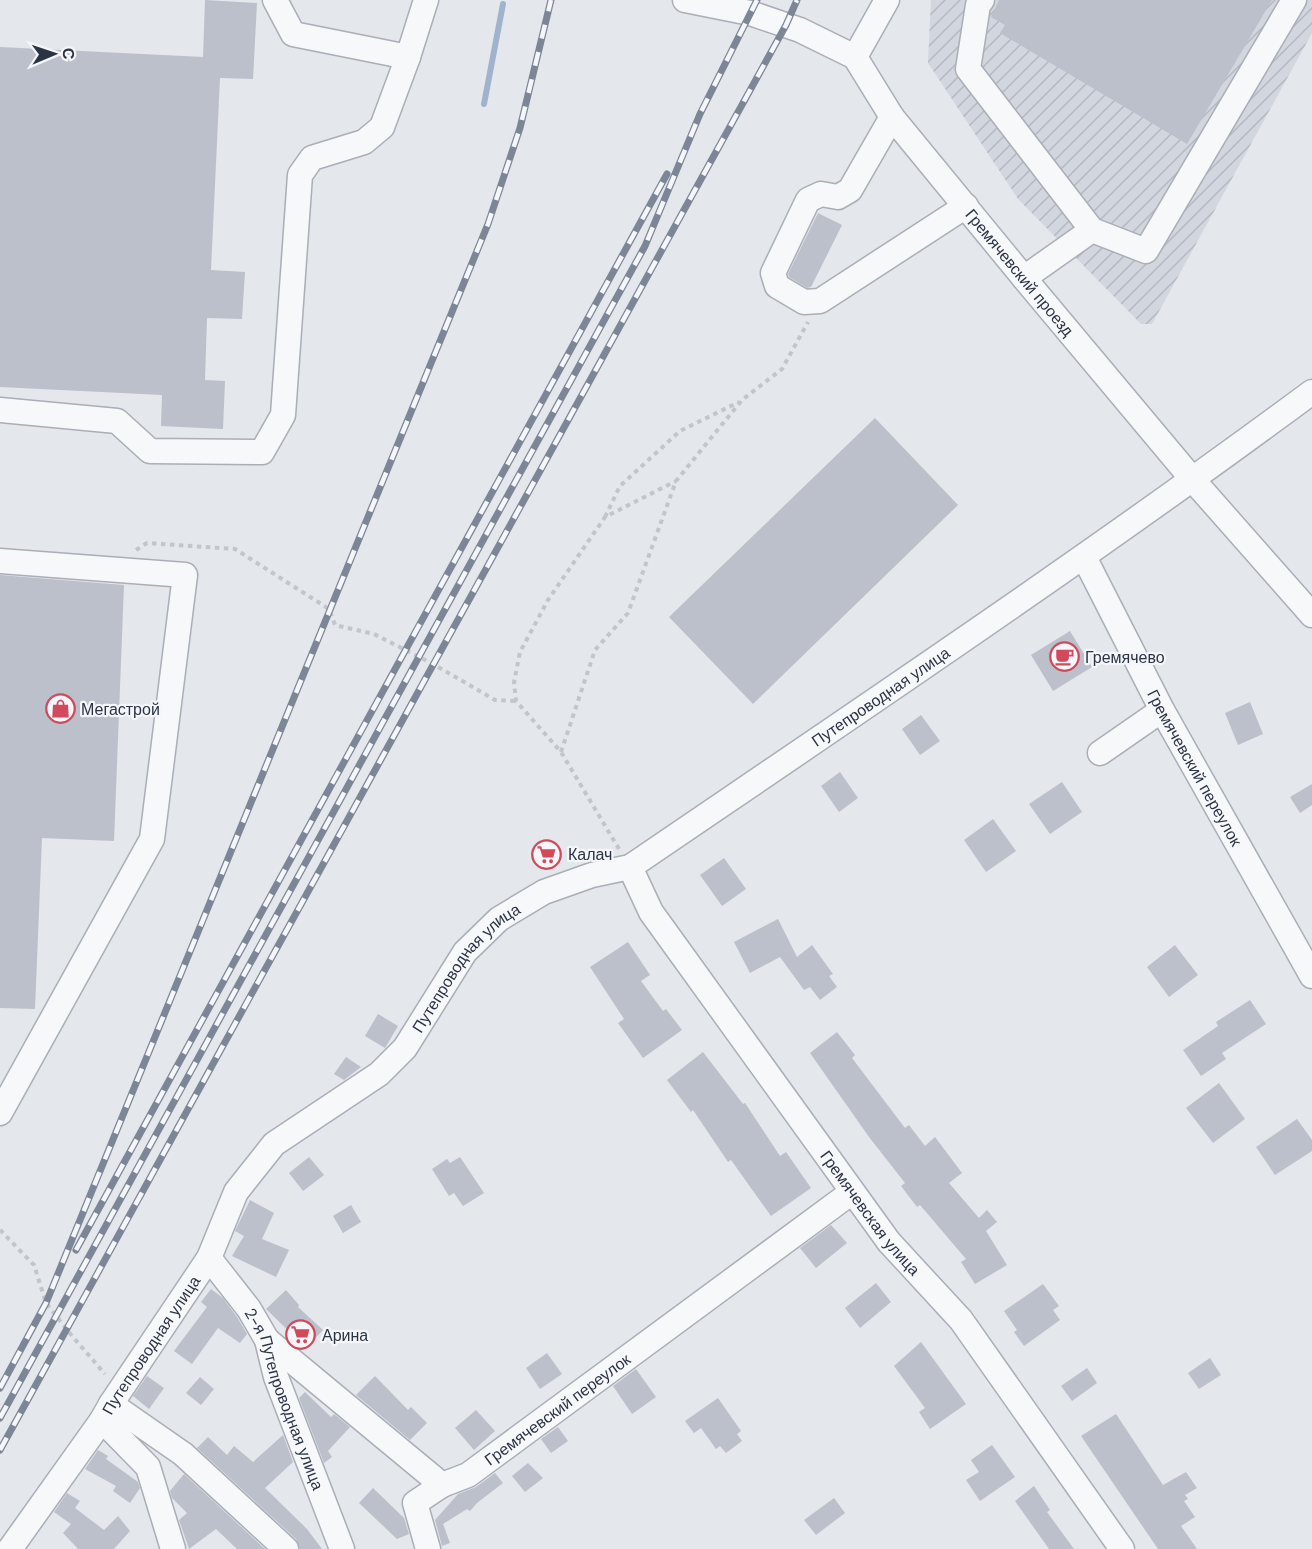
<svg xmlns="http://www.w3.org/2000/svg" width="1312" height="1549" viewBox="0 0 1312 1549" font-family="'DM Sans',sans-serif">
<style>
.industrial{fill:url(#industrial-furrows)}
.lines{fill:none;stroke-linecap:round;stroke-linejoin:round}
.stream{stroke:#9fb4cc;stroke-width:6}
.building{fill:#bbc0ca}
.minor-casing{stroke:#a9aeb7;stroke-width:27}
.path{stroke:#c2c5cb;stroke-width:4;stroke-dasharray:4.5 4.5;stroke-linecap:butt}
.minor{stroke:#f7f8fa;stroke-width:24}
.rail-casing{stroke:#7d8696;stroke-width:7}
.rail{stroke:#f4f6f9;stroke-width:4.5;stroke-dasharray:14;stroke-linecap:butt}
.labels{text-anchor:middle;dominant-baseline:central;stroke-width:4.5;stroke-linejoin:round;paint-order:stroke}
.street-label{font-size:16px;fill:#2b3445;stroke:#f4f6f9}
.poi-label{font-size:16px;fill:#2b3445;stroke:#f4f6f9;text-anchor:start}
</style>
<defs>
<pattern id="industrial-furrows" width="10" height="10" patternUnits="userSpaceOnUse" patternTransform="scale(1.5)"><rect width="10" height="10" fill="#d2d6de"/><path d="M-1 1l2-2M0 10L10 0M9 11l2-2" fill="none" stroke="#b4b8c0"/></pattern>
</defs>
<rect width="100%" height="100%" fill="#e4e7ec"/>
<path class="industrial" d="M931,0H1312V33L1152,324H1141L1018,199L928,63Z"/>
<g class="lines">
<path class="stream" d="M484,104L503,4"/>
</g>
<path class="building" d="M205,0L257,3L253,79L220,78L211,270L245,272L242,319L207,318L205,380L225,381L223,429L161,426L162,395L0,387V47L203,57Z
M999,0H1272L1187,144L1000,33L1005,25L991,17Z
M818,213L842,225L811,287L807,288L789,277L788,274Z
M875,418L958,505L753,704L669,617Z
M0,575L124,585L114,841L42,838L35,1009L0,1008Z
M1070,631L1092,667L1053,691L1031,655Z
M1250,702L1263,734L1238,745L1225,713Z
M921,715L940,741L920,755L902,729Z
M840,772L858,798L839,812L821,786Z
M1062,782L1082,812L1050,834L1029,804Z
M1312,784V805L1300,813L1290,797Z
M993,819L1016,851L986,872L964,840Z
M548,841L560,862L545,870L534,849Z
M724,858L746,889L722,906L700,875Z
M778,919L797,957L812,945L833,974L829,976L837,987L820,1000L810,987L804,990L780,957L750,973L734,942Z
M628,942L650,975L641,981L663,1011L666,1009L682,1030L643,1058L618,1023L624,1019L590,967Z
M1175,945L1198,975L1169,997L1147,967Z
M1250,1000L1266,1024L1222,1053L1226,1059L1201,1076L1183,1050L1218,1026L1216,1022Z
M378,1014L398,1026L385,1048L365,1036Z
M837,1032L855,1055L852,1058L905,1128L909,1125L925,1146L935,1137L962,1173L949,1183L979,1218L987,1210L997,1222L986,1231L1007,1265L975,1284L961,1262L966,1259L920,1205L917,1207L901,1186L905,1183L869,1137L810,1053Z
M703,1052L743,1104L745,1103L780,1156L786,1152L811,1188L771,1216L731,1160L728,1162L693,1110L691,1112L667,1080Z
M346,1057L361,1067L344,1080L334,1074Z
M1219,1083L1245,1119L1213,1143L1186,1108Z
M1297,1119L1312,1140V1151L1275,1175L1256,1147Z
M309,1157L324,1175L303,1191L289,1173Z
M460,1157L484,1193L463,1206L454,1193L449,1196L432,1169L447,1159L450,1163Z
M250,1200L274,1213L262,1239L289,1250L276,1277L232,1256L244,1236L235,1231Z
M351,1205L361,1222L343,1233L333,1216Z
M831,1225L847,1243L816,1268L800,1248Z
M876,1283L891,1302L860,1328L845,1308Z
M1043,1284L1059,1306L1053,1310L1060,1320L1024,1346L1014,1332L1017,1330L1004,1311Z
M211,1289L223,1298L237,1317L247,1334L240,1343L218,1328L192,1364L174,1351L207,1307L201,1302Z
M286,1290L299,1305L298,1307L323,1330L306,1348L266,1309Z
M921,1342L966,1404L930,1429L919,1412L925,1408L894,1366Z
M547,1353L562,1374L540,1389L526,1368Z
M1210,1358L1221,1375L1199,1389L1188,1373Z
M1087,1368L1097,1383L1072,1401L1061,1386Z
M636,1369L656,1397L632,1414L613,1386Z
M147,1376L164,1388L149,1409L133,1396Z
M375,1376L408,1410L411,1407L427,1423L410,1440L356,1395Z
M200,1377L214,1389L201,1405L186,1393Z
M305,1392L331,1417L334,1414L350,1427L328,1451L332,1457L324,1463L299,1398Z
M718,1398L741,1431L737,1434L742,1441L726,1453L720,1446L716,1449L701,1428L694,1433L685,1421Z
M476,1410L495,1431L474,1450L455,1428Z
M1116,1414L1163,1485L1186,1472L1197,1488L1185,1495L1188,1499L1184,1501L1195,1517L1181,1526L1197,1549H1158L1081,1436Z
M558,1427L568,1441L551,1453L541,1439Z
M283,1435L293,1462L265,1488L307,1529L322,1549H300L296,1539L197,1448L208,1437L227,1455L234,1446L253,1462Z
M992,1445L1015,1477L980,1501L966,1480L979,1472L971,1460Z
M98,1450L108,1456L106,1459L138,1482L140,1488L130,1503L113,1491L116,1486L85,1469Z
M528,1463L543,1478L525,1492L512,1476Z
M495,1473L503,1483L477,1503L470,1511L467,1509L443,1524L450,1543L442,1546L435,1520L458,1494L476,1487Z
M184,1474L265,1549H237L216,1529L189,1549L179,1520L187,1513L172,1498L170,1491Z
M1034,1486L1050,1510L1047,1512L1074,1549H1049L1015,1501Z
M373,1488L404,1518L409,1534L397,1539L359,1503Z
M67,1493L80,1501L75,1508L104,1530L118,1516L130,1531L114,1549H78L63,1533L71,1524L54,1512Z
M834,1498L845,1513L816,1535L804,1520Z"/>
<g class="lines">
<defs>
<g id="minor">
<path d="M275,0L293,34L408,57"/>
<path id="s1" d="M685,0L750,13L800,30L855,57L892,117L1024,278L1193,480L1312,615"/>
<path d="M982,0L978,5L968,69L1092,230"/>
<path d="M855,57L887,0"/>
<path d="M892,117L850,190L838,197L821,194L808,200L773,273L777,286L804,302L820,301L966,206"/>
<path d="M1024,278L1092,230L1146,251L1294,0"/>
<path d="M0,410L117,421L150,451L262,452L283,415L300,175L312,158L364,142L382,127L408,57L426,0"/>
<path id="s2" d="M1084,557L1162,710L1312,976"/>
<path d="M0,561L185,575L152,839L0,1113"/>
<path d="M1100,753L1162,710"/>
<path id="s3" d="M630,867L651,912L889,1242L961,1320L1122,1549"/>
<path id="s4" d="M209,1258L249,1309L267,1340L276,1377L342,1549"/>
<path id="s5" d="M267,1340L442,1485L468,1475L852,1192"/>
<path d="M111,1404L183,1454L286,1549"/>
<path d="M102,1420L148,1467L173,1549"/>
<path id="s6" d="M10,1549L102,1420L111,1404L209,1258L236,1192L274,1144L379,1074L405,1048L465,952L499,919L544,892L592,875L630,867C859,711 1089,557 1312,392"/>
<path d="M428,1549L415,1503L442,1485"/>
</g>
</defs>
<use href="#minor" class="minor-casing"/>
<path class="path" d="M605,517L620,486L680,431L739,402
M136,550L147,543L235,549L329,609L335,625L374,634L433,664L495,700L516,701
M561,752L595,650L628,613L676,481L742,400L782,369L808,322
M619,849L561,752L516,701L514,682L520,652L548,600L605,517L676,481
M0,1230L34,1265L46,1303L72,1336L105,1374"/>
<use href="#minor" class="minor"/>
<defs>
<path id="rail" d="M76,1250L667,174
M0,1388L46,1303L488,224L520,128L551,0
M0,1418L645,246L700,114L757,0
M0,1450L786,25L797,0"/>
</defs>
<use href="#rail" class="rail-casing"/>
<use href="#rail" class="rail"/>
</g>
<defs>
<symbol id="cafe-ring" viewBox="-11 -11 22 22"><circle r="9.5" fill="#f4f6f9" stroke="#d1495b" stroke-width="1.5"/><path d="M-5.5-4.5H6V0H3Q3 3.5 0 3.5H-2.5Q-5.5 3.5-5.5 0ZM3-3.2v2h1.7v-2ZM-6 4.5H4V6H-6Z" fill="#d1495b"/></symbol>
<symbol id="shop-ring" viewBox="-11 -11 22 22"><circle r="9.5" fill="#f4f6f9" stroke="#d1495b" stroke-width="1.5"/><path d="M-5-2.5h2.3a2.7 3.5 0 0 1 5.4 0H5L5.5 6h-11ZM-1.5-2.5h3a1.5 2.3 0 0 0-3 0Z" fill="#d1495b"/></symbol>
<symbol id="supermarket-ring" viewBox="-11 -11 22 22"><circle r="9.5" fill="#f4f6f9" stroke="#d1495b" stroke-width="1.5"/><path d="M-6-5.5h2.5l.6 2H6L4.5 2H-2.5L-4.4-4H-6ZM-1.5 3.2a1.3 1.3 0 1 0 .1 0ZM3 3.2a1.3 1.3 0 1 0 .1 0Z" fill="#d1495b"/></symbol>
</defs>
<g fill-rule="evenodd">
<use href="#cafe-ring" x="1048" y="640" width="33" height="33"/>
<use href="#shop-ring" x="44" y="692" width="33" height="33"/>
<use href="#supermarket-ring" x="530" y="838" width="33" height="33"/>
<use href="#supermarket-ring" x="284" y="1318" width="33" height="33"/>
</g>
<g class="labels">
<g class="street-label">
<text stroke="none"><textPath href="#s1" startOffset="452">Гремячевский проезд</textPath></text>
<text stroke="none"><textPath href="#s6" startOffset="1254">Путепроводная улица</textPath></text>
<text stroke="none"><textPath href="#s2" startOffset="238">Гремячевский переулок</textPath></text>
<text stroke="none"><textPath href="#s6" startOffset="750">Путепроводная улица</textPath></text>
<text stroke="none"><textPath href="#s3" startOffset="422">Гремячевская улица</textPath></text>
<text stroke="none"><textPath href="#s6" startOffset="248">Путепроводная улица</textPath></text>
<text stroke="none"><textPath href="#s4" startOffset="162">2-я Путепроводная улица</textPath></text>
<text stroke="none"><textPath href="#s5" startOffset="366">Гремячевский переулок</textPath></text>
</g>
<g class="poi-label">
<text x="1085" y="657">Гремячево</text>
<text x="81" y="709">Мегастрой</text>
<text x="568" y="854">Калач</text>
<text x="322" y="1335">Арина</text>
</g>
</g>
<g transform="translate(54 54) rotate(88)" stroke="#f4f6f9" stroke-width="4.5" paint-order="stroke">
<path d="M0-4.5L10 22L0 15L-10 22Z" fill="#2b3445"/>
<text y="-9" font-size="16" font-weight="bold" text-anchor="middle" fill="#2b3445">С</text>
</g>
</svg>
